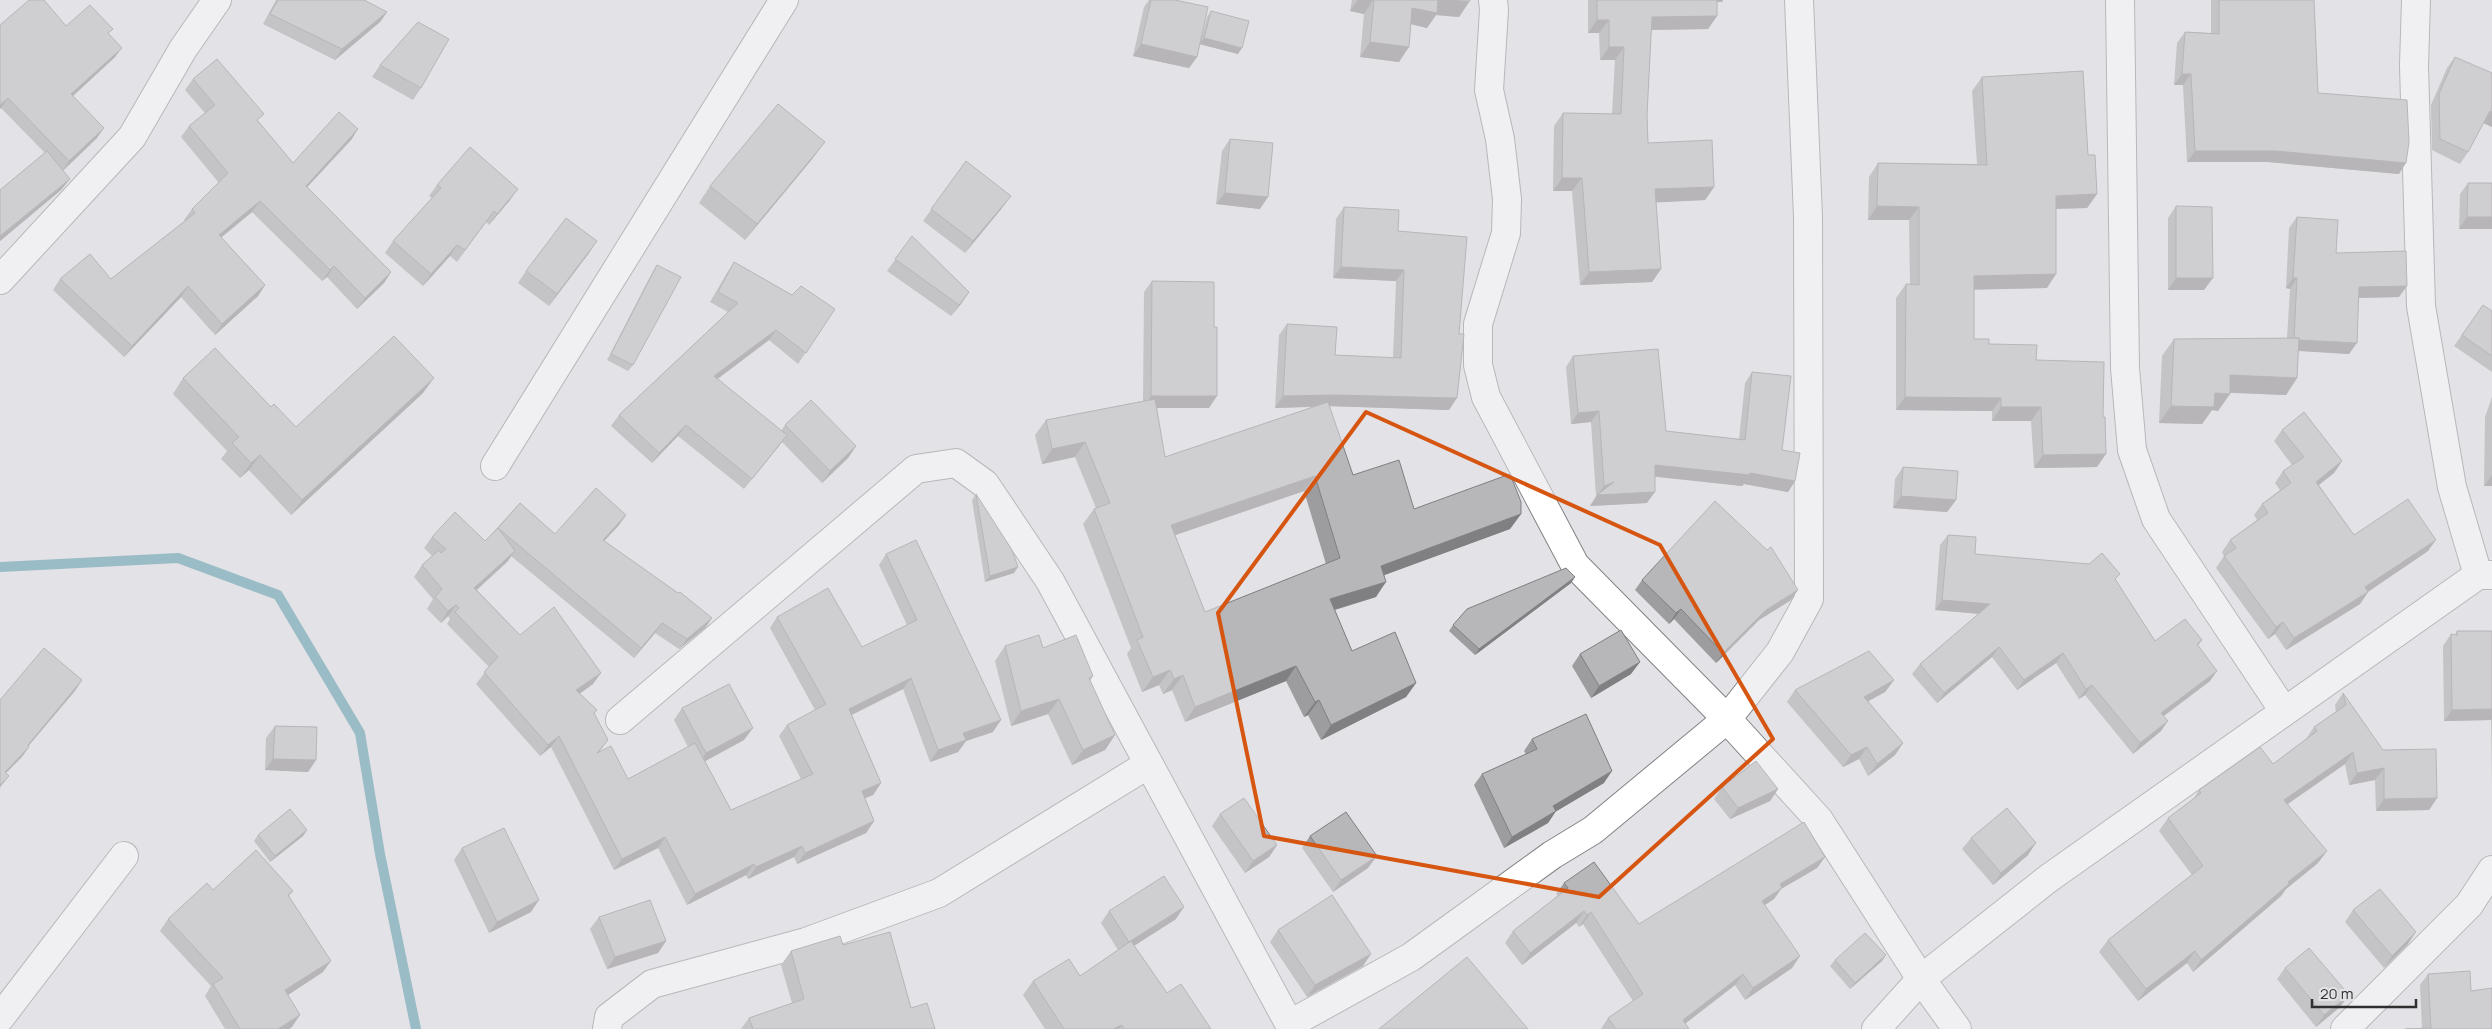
<svg xmlns="http://www.w3.org/2000/svg" width="2492" height="1029" viewBox="0 0 2492 1029" font-family="Manrope,sans-serif">
<style>
.lines{fill:none;stroke-linecap:round;stroke-linejoin:round}
.stream{stroke:#418e9f;stroke-width:10}
.street-casing{stroke:#838386;stroke-width:30}
.street{stroke:#fff;stroke-width:28}
.wall{fill:#9d9d9f;fill-rule:evenodd}
.shaded-wall{fill:#807f82}
.building{fill:#b7b6b9;stroke:#807f82;fill-rule:evenodd}
.marked{fill:none;stroke:#d65510;stroke-width:4;stroke-linejoin:round}
</style>
<rect width="100%" height="100%" fill="#e3e2e6"/>
<g class="lines">
<path class="stream" d="M0,567L178,558L278,595L360,733L380,854L416,1029"/>
<defs>
<path id="street" d="M1493,0L1494,10L1489,90L1500,139L1507,199L1506,233L1478,324V365L1486,397L1575,565L1727,719L1819,820L1921,979L1957,1029
M2120,0L2125,368L2132,450L2156,519L2284,711
M2416,0L2414,66L2421,306L2452,487L2478,575
M0,280L132,137L183,49L217,0
M495,466L784,0
M620,720L916,469L956,463L985,484L1050,581L1292,1029
M0,1018L124,856
M1290,1024L1411,957L1552,855L1593,830L1727,719L1780,652L1809,599L1808,217L1799,0
M607,1029L609,1017L652,984L806,942L939,893L1147,765
M1876,1029L1921,979L2049,878L2478,575H2492
M2345,1029L2469,905L2492,870"/>
</defs>
<use href="#street" class="street-casing"/>
<use href="#street" class="street"/>
</g>
<path class="wall" d="M276,0H364L387,12L380,22L335,60L263,24Z
M1149,0H1175L1200,43L1207,17L1211,11L1238,54L1200,44L1197,57L1189,68L1133,56L1144,7Z
M1352,0H1470L1469,2L1459,17L1436,15L1427,28L1411,24L1399,62L1360,57L1364,14L1350,11Z
M1588,0H1723L1722,2H1717V16L1708,29L1651,30L1647,115L1648,143L1714,187L1705,200L1656,202L1661,269L1652,282L1580,285L1572,191H1553L1554,126L1563,113L1612,114L1615,60H1600L1599,33H1588Z
M2211,0H2314L2318,93L2399,174L2268,162H2187L2183,85H2174L2177,43L2185,32L2211,33Z
M0,25L66,26L109,34L115,57L73,96L97,138L63,171L70,179L61,190L0,241V190L45,153L1,108L0,109Z
M2455,57L2492,127L2483,123L2468,152L2460,164L2432,150L2431,105L2447,68Z
M380,65L421,88L413,100L372,77Z
M1982,77L2088,155L2097,194L2087,208L2056,209L2047,288L1974,289V339L2036,360L2097,467L2034,468L2031,421H1992V411L1896,410V298L1906,284H1910L1909,220H1868L1869,177L1878,163L1977,164L1972,91Z
M193,79L259,122L293,163L358,129L351,140L307,187L391,272L384,283L357,309L327,277L322,281L252,212L221,237L265,285L258,296L215,335L181,297L124,357L53,290L60,279H111L185,221L184,220L192,209L219,183L181,137L189,126L205,113L185,90Z
M1230,139L1260,209L1216,204L1222,151Z
M813,158L745,240L699,203L710,186Z
M966,161L1002,208L965,253L923,221Z
M2468,183H2492V229H2459L2460,194Z
M437,185L510,200L489,225L486,222L457,262L450,256L423,286L385,253L393,241L432,198L429,196Z
M2176,206L2204,290H2168V218Z
M1344,207L1398,231L1449,410L1329,406L1353,475L1414,509L1521,514L1510,529L1384,575L1376,597L1335,610L1352,651L1416,683L1406,697L1321,740L1308,715L1304,717L1286,681L1185,722L1172,690L1163,694L1159,685L1142,692L1127,654L1131,648L1083,524L1094,509L1096,508L1075,457L1042,464L1035,435L1046,420L1143,401L1144,292L1152,281L1209,408H1157L1165,457L1313,407L1275,408L1279,335L1287,324L1335,355L1393,358L1396,281L1333,278L1336,219ZM1304,491L1326,564L1205,612L1175,535Z
M2297,217L2336,253L2399,297L2359,298L2349,354L2298,351L2297,378L2286,395L2230,393L2218,411L2212,410L2202,424L2159,423L2162,356L2174,339L2287,338L2290,289L2286,288L2289,228Z
M912,236L969,292L961,304L951,316L887,271Z
M589,253L549,306L518,283L526,271Z
M734,262L792,295L835,309L798,364L769,340L717,379L781,431L785,425L856,446L848,458L822,483L782,442L744,489L678,436L652,463L611,426L619,415L728,312L710,302L727,273Z
M657,265L633,365L628,371L607,360L653,271Z
M2483,305L2492,311V372L2454,346Z
M1573,356L1666,431L1739,439L1745,383L1752,372L1782,450L1795,481L1788,492L1744,484L1742,486L1655,476L1647,503L1590,506L1596,496L1591,422L1571,424L1566,367Z
M183,378L271,407L296,427L423,393L291,515L249,470L240,478L221,459L227,451L173,394Z
M2492,397V486H2484L2485,417Z
M2282,430L2342,461L2334,473L2319,485L2354,535L2428,551L2368,592L2360,604L2286,650L2275,634L2268,639L2216,568L2224,556L2222,552L2230,540L2257,520L2254,515L2262,504L2280,490L2275,483L2283,471L2292,465L2274,441Z
M1903,467L1956,500L1947,512L1893,508L1895,479Z
M976,494L1014,573L985,582L972,500Z
M520,503L555,534L626,515L619,525L604,541L712,618L705,628L679,649L655,633L634,658L511,556L507,562L477,590L520,635L593,684L579,694L597,710L594,714L608,740L600,751L628,779L688,747L674,720L682,708L744,740L705,761L731,810L801,779L779,736L787,725L815,710L770,628L777,617L862,647L907,625L879,565L886,554L993,732L966,741L958,752L930,762L903,689L852,715L881,783L873,795L865,798L874,821L866,833L797,864L794,857L748,879L746,875L687,905L658,848L614,870L551,747L540,756L476,684L489,667L447,624L450,619L448,616L441,623L427,609L433,599L414,577L422,565L432,556L424,548L432,537L485,541Z
M1948,535L1975,554L2116,580L2155,641L2202,640L2198,646L2210,681L2164,716L2161,731L2133,754L2085,695L2079,699L2056,663L2017,690L1992,657L1937,703L1912,674L1920,664L1979,614L1935,610L1940,545Z
M1575,577L1571,583L1475,655L1449,631L1453,625Z
M1642,580L1791,600L1759,620L1716,663L1674,619L1669,624L1635,590Z
M2457,631H2492V785L2491,720L2444,721L2443,646L2451,634L2455,635Z
M1005,646L1043,648L1093,676L1090,681L1115,735L1105,750L1072,765L1048,714L1011,726L995,661Z
M1580,654L1631,674L1591,698L1572,666Z
M1894,680L1885,692L1868,701L1903,743L1895,755L1868,776L1859,759L1843,767L1787,702L1795,690Z
M2343,693L2383,750L2437,798L2429,810L2376,811L2375,780L2349,785L2345,764L2288,804L2318,863L2286,889L2281,896L2193,972L2187,963L2138,1001L2099,952L2108,940L2192,875L2159,831L2168,818L2193,800L2199,790L2273,764L2306,739L2314,727L2336,712L2335,705Z
M275,726L316,760L308,772L265,770L266,738Z
M1532,739L1604,783L1556,811L1548,823L1504,848L1474,785L1482,774L1526,754L1524,751Z
M1722,787L1778,789L1770,801L1730,819L1714,799Z
M1220,814L1277,845L1269,857L1245,873L1212,826Z
M307,830L303,836L270,862L254,841L258,835Z
M1310,836L1368,868L1333,892L1302,848Z
M1971,838L2028,855L1993,885L1962,849Z
M462,848L531,912L489,933L454,860Z
M1825,857L1817,868L1781,889L1774,899L1765,905L1792,968L1745,1000L1735,985L1685,1024L1689,1029H1601L1608,1018L1633,1001L1583,924L1579,927L1576,923L1522,965L1505,943L1513,931L1558,896L1556,894L1564,883L1639,924Z
M213,890L293,891L289,896L323,972L288,995L292,1027L289,1029H225L205,996L211,986L160,931L168,919Z
M2353,910L2408,944L2384,968L2345,922Z
M1109,911L1176,919L1134,946L1167,993L1211,1029H1045L1023,995L1033,981L1080,976L1118,950L1101,923Z
M599,917L666,941L658,953L607,969L590,929Z
M1278,930L1363,966L1307,997L1270,942Z
M843,945L911,1008L935,1029H741L749,1018L792,1003L781,965L791,951Z
M1886,955L1882,961L1850,989L1830,966L1835,960Z
M2285,968L2340,1007L2316,1027L2277,979Z
M2428,974L2471,991L2492,1029L2422,1028L2420,985Z"/>
<path class="shaded-wall" d="M1358,0H1373L1364,14L1350,11Z
M1438,0H1448L1469,2L1459,17L1436,15L1427,28L1402,22L1412,8Z
M1708,0H1723L1722,2H1707Z
M387,12L380,22L335,60L342,49Z
M1717,16L1708,29L1643,30L1652,17Z
M1597,20H1609L1599,33H1588Z
M1204,38L1242,48L1238,54L1199,44Z
M1370,42L1409,47L1399,62L1360,57Z
M1141,44L1197,57L1189,68L1133,56Z
M1609,47H1624L1615,60H1600Z
M122,48L115,57L64,104L71,94Z
M2182,74H2191L2183,85H2174Z
M8,98L1,108L0,109V105Z
M2490,111L2492,112V127L2482,122Z
M104,128L97,138L62,171L69,161Z
M358,129L351,140L298,197L306,186Z
M825,142L813,158L745,240L757,224Z
M2195,151H2276L2406,163L2399,174L2268,162H2187Z
M1562,178H1582L1572,191H1553Z
M70,179L61,190L0,241V236Z
M1714,187L1705,200L1646,203L1655,189Z
M518,189L510,200L489,225L497,214Z
M1225,193L1268,197L1260,209L1216,204Z
M2097,194L2087,208L2046,209L2056,196Z
M1011,196L1002,208L965,253L973,241Z
M260,201L252,212L211,246L219,235Z
M1877,206L1919,207L1909,220H1868Z
M2467,217H2492V229H2459Z
M597,241L589,253L549,306L557,294Z
M457,245L450,256L423,286L431,274Z
M334,266L327,277L322,281L330,270Z
M1341,267L1404,270L1396,281L1333,278Z
M1661,269L1652,282L1580,285L1589,272Z
M391,272L384,283L357,309L365,298Z
M2056,274L2047,288L1965,290L1974,276Z
M2176,278H2213L2204,290H2168Z
M2293,278H2297L2290,289L2286,288Z
M265,285L258,296L215,335L222,324Z
M188,286L181,297L124,357L132,346Z
M2407,286L2399,297L2351,298L2359,287Z
M969,292L961,304L951,316L959,305Z
M776,330L769,340L707,387L714,376Z
M2294,340L2357,343L2349,354L2286,350Z
M2230,375L2297,378L2286,395L2218,392Z
M434,378L423,393L291,515L302,500Z
M2215,393L2230,394L2218,411L2212,410L2202,424L2159,423L2171,406Z
M1334,395L1457,398L1449,410L1326,406L1275,408L1283,396Z
M1151,396H1217L1209,408H1143Z
M1905,397L2001,398L1992,411L1896,410Z
M2001,407H2041L2031,421H1992Z
M1599,411L1591,422L1571,424L1578,413Z
M686,425L678,436L652,463L659,453Z
M787,435L779,446L744,489L752,479Z
M1085,442L1075,457L1042,464L1052,449Z
M856,446L848,458L822,483L830,471Z
M2106,454L2097,467L2034,468L2043,455Z
M260,455L249,470L240,478L251,463Z
M2342,461L2334,473L2308,493L2316,482Z
M1655,465L1750,473L1795,481L1788,492L1744,484L1742,486L1648,476Z
M2492,475V486H2484Z
M1315,476L1304,491L1161,540L1171,525Z
M1614,482L1655,492L1647,503L1590,506L1604,486Z
M1901,496L1956,500L1947,512L1893,508Z
M1521,514L1510,529L1371,580L1381,566Z
M626,515L619,525L596,550L603,540Z
M2436,540L2428,551L2357,599L2365,587Z
M515,551L507,562L466,599L474,588Z
M1018,567L1014,573L985,582L990,576Z
M1575,577L1571,583L1475,655L1479,649Z
M1386,582L1376,597L1320,614L1330,599Z
M1798,590L1791,600L1759,620L1716,663L1723,653L1766,610Z
M2368,592L2360,604L2286,650L2294,638Z
M1942,600L1990,604L1983,614L1935,610Z
M456,605L448,616L441,623L448,611Z
M1681,609L1674,619L1669,624L1676,613Z
M712,618L705,628L679,649L687,639Z
M2283,622L2275,634L2268,639L2276,627Z
M662,623L655,633L634,658L641,648Z
M1999,647L1992,657L1937,703L1944,693Z
M2063,653L2056,663L2017,690L2024,680Z
M1640,662L1631,674L1591,698L1599,686Z
M1296,666L1286,681L1185,722L1195,707Z
M1170,670L1159,685L1142,692L1153,677Z
M2217,671L2210,681L2154,723L2161,713Z
M601,673L593,684L568,702L576,690Z
M1183,675L1172,690L1163,694L1174,679Z
M911,678L903,689L841,720L849,709Z
M82,680L75,691L20,756L28,745Z
M1894,680L1885,692L1856,708L1864,697Z
M1416,683L1406,697L1321,740L1331,725Z
M2092,685L2085,695L2079,699L2086,689Z
M1059,699L1048,714L1011,726L1021,711Z
M1319,700L1308,715L1304,717L1315,702Z
M2492,709V719L2491,720L2444,721L2452,710Z
M1001,720L993,732L966,741L958,752L930,762L938,750L963,733Z
M2168,721L2161,731L2133,754L2140,743Z
M753,728L744,740L698,765L706,753Z
M1115,735L1105,750L1072,765L1083,750Z
M559,736L551,747L540,756L548,745Z
M1903,743L1895,755L1868,776L1877,764Z
M29,747L22,757L0,779L5,772Z
M1867,747L1859,759L1843,767L1851,755Z
M2353,752L2345,764L2276,812L2284,800Z
M273,759L316,760L308,772L265,770Z
M2384,768L2375,780L2349,785L2357,773Z
M1612,771L1604,783L1545,818L1553,806Z
M9,776L1,786L0,788V785Z
M881,783L873,795L854,803L862,791Z
M1778,789L1770,801L1730,819L1738,808Z
M2437,798L2429,810L2376,811L2384,799Z
M1556,811L1548,823L1504,848L1512,837Z
M874,821L866,833L797,864L805,853Z
M307,830L303,836L270,862L275,856Z
M665,837L658,848L614,870L622,859Z
M2036,843L2028,855L1993,885L2001,873Z
M1277,845L1269,857L1245,873L1253,861Z
M802,846L794,857L748,879L756,867Z
M2327,851L2318,863L2286,889L2281,896L2193,972L2201,960L2288,882Z
M1377,856L1368,868L1333,892L1341,880Z
M1825,857L1817,868L1781,889L1774,899L1754,912L1762,901L1780,884Z
M754,864L746,875L687,905L695,894Z
M539,900L531,912L489,933L497,922Z
M1184,907L1176,919L1121,954L1129,942Z
M1584,911L1576,923L1522,965L1530,953Z
M1591,912L1583,924L1579,927L1587,915Z
M2416,932L2408,944L2384,968L2392,956Z
M666,941L658,953L607,969L615,957Z
M2195,951L2187,963L2138,1001L2146,989Z
M1371,954L1363,966L1307,997L1315,985Z
M1886,955L1882,961L1850,989L1855,983Z
M1800,956L1792,968L1745,1000L1753,988Z
M331,961L323,972L277,1002L285,990Z
M1743,974L1735,985L1678,1029L1683,1020Z
M2349,995L2340,1007L2316,1027L2324,1015Z
M300,1015L292,1027L289,1029H278Z
M1122,1025L1119,1029H1113Z"/>
<path class="building" d="M29,0H44L66,26L90,5L113,29L108,33L122,48L71,94L104,128L69,161L8,98L0,105V25Z
M278,0H364L387,12L342,49L270,14Z
M1151,0H1175L1208,7L1197,57L1141,44Z
M1374,0H1438L1437,13L1412,8L1409,47L1370,42Z
M1448,0H1470L1469,2Z
M1597,0H1717V16L1652,17L1647,115L1648,143L1712,140L1714,187L1655,189L1661,269L1589,272L1582,178H1562L1563,113L1621,114L1624,47H1609V20H1597Z
M2219,0H2314L2318,93L2407,100L2409,142L2406,163L2276,151H2195L2191,74H2182L2185,32L2219,34Z
M1211,11L1249,21L1242,48L1204,38Z
M418,22L449,39L421,88L380,65Z
M2455,57L2492,73V112L2490,111L2468,152L2440,139L2439,94Z
M217,59L264,114L257,120L293,163L339,112L358,129L306,186L391,272L365,298L334,266L330,270L260,201L219,235L265,285L222,324L188,286L132,346L60,279L90,254L111,279L195,213L192,209L228,173L189,126L215,105L193,79Z
M2083,71L2088,155H2095L2097,194L2056,196V274L1974,276V339H1989V344L2037,345L2036,360L2104,362L2103,417H2105L2106,454L2043,455L2041,407H2001V398L1905,397L1906,284L1919,285V207L1877,206L1878,163L1987,165L1982,77Z
M778,104L825,142L757,224L710,186Z
M1230,139L1273,143L1268,197L1225,193Z
M470,147L518,189L497,214L494,211L465,250L457,245L431,274L393,241L441,188L437,185Z
M47,151L70,179L0,236V190Z
M966,161L1011,196L973,241L931,209Z
M2468,183H2492V217H2467Z
M2176,206L2212,207L2213,278H2176Z
M1344,207L1399,210L1398,231L1467,237L1459,334H1464L1457,398L1334,395L1283,396L1287,324L1337,327L1335,355L1401,358L1404,270L1341,267Z
M2297,217L2338,220L2336,253L2406,251L2407,286L2359,287L2357,343L2299,340V338H2294L2297,278H2293Z
M566,218L597,241L557,294L526,271Z
M912,236L969,292L959,305L895,259Z
M734,262L792,295L801,286L835,309L806,353L776,330L714,376L787,435L752,479L686,425L659,453L619,415L738,303L718,292Z
M657,265L681,277L633,365L611,354Z
M1152,281L1214,282V327H1217V396H1151Z
M2483,305L2492,311V356L2462,335Z
M394,336L434,378L302,500L260,455L251,463L232,443L239,437L183,378L215,348L271,407L274,404L296,427Z
M2299,338L2297,378L2230,375V394L2215,393L2214,407L2171,406L2174,339Z
M1658,349L1666,431L1745,440L1752,372L1791,376L1782,450L1800,453L1795,481L1750,473V475L1655,465V492L1597,495L1614,482L1604,486L1599,411L1578,413L1573,356Z
M1155,399L1165,457L1328,402L1353,475L1399,460L1414,509L1510,474L1521,502V514L1381,566L1386,582L1330,599L1352,651L1395,632L1416,683L1331,725L1319,700L1315,702L1296,666L1195,707L1183,675L1174,679L1170,670L1153,677L1137,640L1143,637L1094,509L1110,503L1085,442L1052,449L1046,420ZM1315,476L1340,558L1205,612L1171,525Z
M811,400L856,446L830,471L785,425Z
M2304,412L2342,461L2316,482L2354,535L2408,499L2436,540L2365,587L2368,592L2294,638L2283,622L2276,627L2224,556L2236,548L2230,540L2268,513L2262,504L2291,483L2283,471L2304,457L2282,430Z
M1903,467L1958,471L1956,500L1901,496Z
M596,488L626,515L603,540L678,593L680,592L712,618L687,639L662,623L641,648L498,528L520,503L555,534Z
M976,494L1012,550L1018,567L990,576Z
M1715,501L1767,550L1771,547L1798,590L1766,610L1723,653L1681,609L1676,613L1642,580Z
M455,512L485,541L498,528L515,551L474,588L520,635L554,607L601,673L576,690L597,710L594,713L608,740L597,753L611,746L628,779L695,743L731,810L813,774L787,725L826,704L777,617L828,588L862,647L917,620L886,554L916,540L1001,720L963,733L966,740L938,750L911,678L849,709L881,783L862,791L874,821L805,853L802,846L756,867L754,864L695,894L665,837L622,859L559,736L548,745L484,672L498,657L455,612L459,608L456,605L448,611L435,597L442,589L422,565L439,550L441,553L446,549L432,537Z
M1948,535L1976,537L1975,554L2089,564L2102,553L2120,574L2115,579L2155,641L2185,619L2202,640L2197,644L2217,671L2161,713L2168,721L2140,743L2092,685L2086,689L2063,653L2024,680L1999,647L1944,693L1920,664L1990,604L1942,600Z
M1566,568L1575,577L1479,649L1453,625L1467,609Z
M1621,630L1640,662L1599,686L1580,654Z
M2457,631H2492V709L2452,710L2451,634L2457,635Z
M1039,635L1043,648L1076,635L1093,676L1089,678L1115,735L1083,750L1059,699L1021,711L1005,646Z
M44,648L82,680L28,745L29,747L5,772L9,776L0,785V700Z
M1869,651L1894,680L1864,697L1903,743L1877,764L1867,747L1851,755L1795,690Z
M729,684L753,728L706,753L682,708Z
M2343,693L2383,750L2436,749L2437,798L2384,799V768L2357,773L2353,752L2284,800L2327,851L2288,882L2289,884L2201,960L2195,951L2146,989L2108,940L2203,866L2168,818L2201,793L2199,790L2260,747L2273,764L2317,731L2314,727L2346,705Z
M1586,714L1612,771L1553,806L1556,811L1512,837L1482,774L1537,749L1532,739Z
M275,726L317,727L316,760L273,759Z
M1756,761L1778,789L1738,808L1722,787Z
M1244,798L1277,845L1253,861L1220,814Z
M2007,808L2036,843L2001,873L1971,838Z
M290,809L307,830L275,856L258,835Z
M1346,812L1377,856L1341,880L1310,836Z
M1804,822L1825,857L1780,884L1782,888L1762,901L1800,956L1753,988L1743,974L1683,1020L1689,1029H1616L1608,1018L1643,994L1591,912L1587,915L1584,911L1530,953L1513,931L1568,888L1564,883L1594,862L1639,924Z
M504,828L539,900L497,922L462,848Z
M256,850L293,891L288,895L331,961L285,990L300,1015L278,1029H240L213,984L223,978L168,919L207,883L213,890Z
M1164,876L1184,907L1129,942L1109,911Z
M2380,889L2416,932L2392,956L2353,910Z
M1332,895L1371,954L1315,985L1278,930Z
M650,900L666,941L615,957L599,917Z
M890,932L911,1008L927,1003L935,1029H753L749,1018L804,999L791,951L840,936L843,945Z
M1865,933L1886,955L1855,983L1835,960Z
M1131,941L1167,993L1181,984L1211,1029H1124L1122,1025L1113,1029H1064L1033,981L1069,959L1080,976Z
M2309,948L2349,995L2324,1015L2285,968Z
M1467,957L1528,1029H1379Z
M2470,971L2471,991L2492,988V1029H2405L2431,1028L2428,974Z"/>
<path d="M0 0H2492V1029H0ZM1366,412L1660,545L1773,739L1599,897L1264,836L1218,613Z" fill="#e3e2e6" fill-opacity=".55" fill-rule="evenodd"/>
<path class="marked" d="M1366,412L1660,545L1773,739L1599,897L1264,836L1218,613Z"/>
<path d="M2312 999v8h104v-8" fill="none" stroke="#2f2f30" stroke-width="2.5"/>
<text x="2320" y="999" font-size="15" fill="#2f2f30" stroke="#e3e2e6" stroke-width="4" paint-order="stroke">20 m</text>
</svg>
